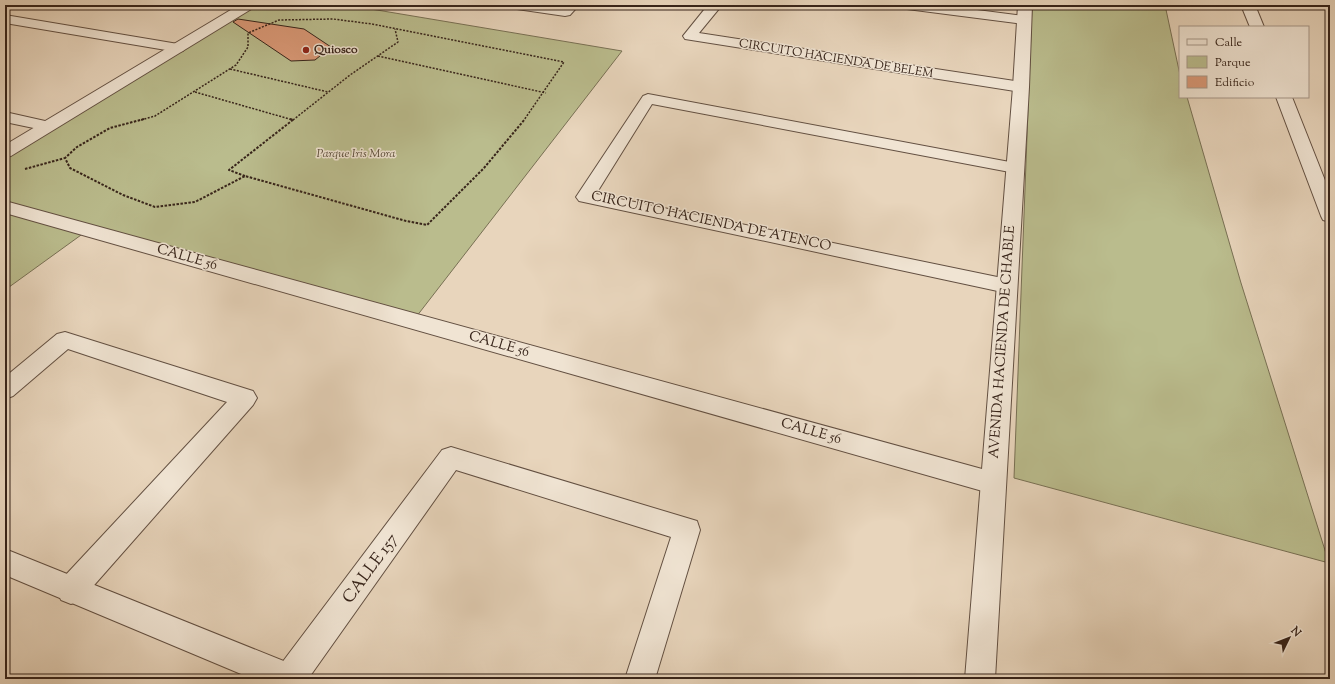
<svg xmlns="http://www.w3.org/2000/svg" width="1335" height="684" viewBox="0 0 1335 684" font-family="'Sorts Mill Goudy',serif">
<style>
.green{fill:#babc8d;stroke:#787054}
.building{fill:#da9977;stroke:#37241a}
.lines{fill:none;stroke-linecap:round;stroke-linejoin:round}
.minor-casing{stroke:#635042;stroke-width:2}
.tertiary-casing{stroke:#635042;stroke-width:2}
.path-far1{stroke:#37241a;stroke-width:1.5;stroke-dasharray:2 1.5;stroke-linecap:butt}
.path{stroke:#37241a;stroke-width:2;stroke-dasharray:2.5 1.5;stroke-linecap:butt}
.minor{fill:#f0e4d3;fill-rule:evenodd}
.tertiary{fill:#f0e4d3;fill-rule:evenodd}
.poi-dot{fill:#8f2418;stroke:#f0e4d3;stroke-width:1.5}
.labels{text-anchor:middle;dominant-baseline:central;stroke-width:3;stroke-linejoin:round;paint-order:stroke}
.far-poi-label{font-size:12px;font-weight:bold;fill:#37241a;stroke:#f0e4d3;text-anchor:start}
.far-street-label{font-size:12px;fill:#37241a;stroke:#f0e4d3}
.far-park-label{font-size:12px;font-style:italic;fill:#584a37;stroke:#f0e4d3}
.street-label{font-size:14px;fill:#37241a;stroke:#f0e4d3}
.near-street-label{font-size:17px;fill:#37241a;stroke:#f0e4d3}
</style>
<rect width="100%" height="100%" fill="#e8d5bc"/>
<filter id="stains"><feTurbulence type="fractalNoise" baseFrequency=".005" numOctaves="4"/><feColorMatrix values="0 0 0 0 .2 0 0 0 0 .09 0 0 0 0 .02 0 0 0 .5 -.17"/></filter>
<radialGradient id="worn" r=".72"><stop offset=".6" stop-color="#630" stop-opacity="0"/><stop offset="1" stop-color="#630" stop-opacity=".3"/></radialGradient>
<path class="green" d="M248,5H347L622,51L413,321L88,230L5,290V153Z
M1032,5H1165L1180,75V97H1187L1241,283L1329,563L1014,478Z"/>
<path class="building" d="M238,19L304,29L331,47L315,60L291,61L233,22Z"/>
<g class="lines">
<defs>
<path id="minor" d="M510,5H544L562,8L565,5H579L570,15L565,16L517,9L512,8Z
M708,5H722L699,33L1021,82L1026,84L1029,87L1026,90L1021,92L685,39L683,36Z
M900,5H938L1024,16L1029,17L1031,20L1029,23L1024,24L907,9L902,8Z
M1241,5H1255L1264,27H1250Z
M5,15L178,44L183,45L185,48L183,51L178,52L5,23Z
M648,94L1015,163L1021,164L1024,168L1021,172L1015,173L652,104L596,194L1007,279L1014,281L1017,286L1014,291L1007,293L579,201L576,197L643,96Z
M1276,97H1292L1330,193V222L1323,220L1321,216Z
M5,112L54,123L56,126L54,129L48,131L5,122Z
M5,201L993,472L1002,475L1006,483L1002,491L993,494L5,213Z
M65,332L253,391L257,398L253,405L81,600L71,604L61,600L57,590L61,580L227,402L68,349L13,396L5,399V377L57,334Z
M451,447L697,521L700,530L655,679H625L671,537L456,470L308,679H274L278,668L442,450Z"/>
<path id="tertiary" d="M239,5H255L253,8L11,156L5,157V145Z
M1018,5H1032L1029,87L995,679H965L1013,87Z
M5,549L301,668L305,679H253L5,575Z"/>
</defs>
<use href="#minor" class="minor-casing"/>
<use href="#tertiary" class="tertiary-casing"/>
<path class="path-far1" d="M378,56L546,93
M230,69L328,92
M195,92L293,120
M141,120L155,116L236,65L248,47V33L279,20L333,19L372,24L564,62L524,120
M293,120L350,75L398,42L395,29"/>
<path class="path" d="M144,119L110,128L77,147L65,158L70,168L123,195L155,207L195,202L245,176L406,221L427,225L484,168L525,119
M290,119L294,120
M25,169L65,158
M245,176L229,170L294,119"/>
<use href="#minor" class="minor"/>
<use href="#tertiary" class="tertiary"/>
</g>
<circle class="poi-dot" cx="306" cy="50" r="4"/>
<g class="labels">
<g class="far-poi-label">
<text x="314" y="50">Quiosco</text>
</g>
<g class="far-street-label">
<text transform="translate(836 59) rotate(9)">CIRCUITO HACIENDA DE BELEM</text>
</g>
<g class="far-park-label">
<text x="356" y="154">Parque Iris Mora</text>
</g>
<g class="street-label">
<text transform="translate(711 222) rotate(12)">CIRCUITO HACIENDA DE ATENCO</text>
<text transform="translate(187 258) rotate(16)">CALLE 56</text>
<text transform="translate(1003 342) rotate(-86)">AVENIDA HACIENDA DE CHABLE</text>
<text transform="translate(499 345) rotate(16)">CALLE 56</text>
<text transform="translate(811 432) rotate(16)">CALLE 56</text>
</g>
<g class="near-street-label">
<text transform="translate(371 569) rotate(-54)">CALLE 157</text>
</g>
</g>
<rect width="1335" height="684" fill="none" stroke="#e8d5bc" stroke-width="20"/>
<rect x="6" y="6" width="1323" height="672" fill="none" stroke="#37241a" stroke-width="2"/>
<rect x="10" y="10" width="1315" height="664" fill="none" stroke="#37241a"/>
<rect x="1179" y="26" width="130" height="72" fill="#f0e4d3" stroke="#a69789"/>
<rect x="1187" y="39" width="20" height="6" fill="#f0e4d3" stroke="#a69789"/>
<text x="1215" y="46" font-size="12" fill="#37241a">Calle</text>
<rect x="1187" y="56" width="20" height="12" fill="#babc8d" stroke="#a69789"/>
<text x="1215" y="66" font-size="12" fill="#37241a">Parque</text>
<rect x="1187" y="76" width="20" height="12" fill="#da9977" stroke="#a69789"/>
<text x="1215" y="86" font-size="12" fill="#37241a">Edificio</text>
<g transform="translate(1289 638) rotate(47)" stroke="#f0e4d3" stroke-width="3" paint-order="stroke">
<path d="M0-3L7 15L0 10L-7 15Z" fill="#37241a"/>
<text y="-6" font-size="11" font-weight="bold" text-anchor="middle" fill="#37241a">N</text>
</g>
<rect width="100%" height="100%" filter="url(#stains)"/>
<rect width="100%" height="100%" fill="url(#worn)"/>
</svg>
